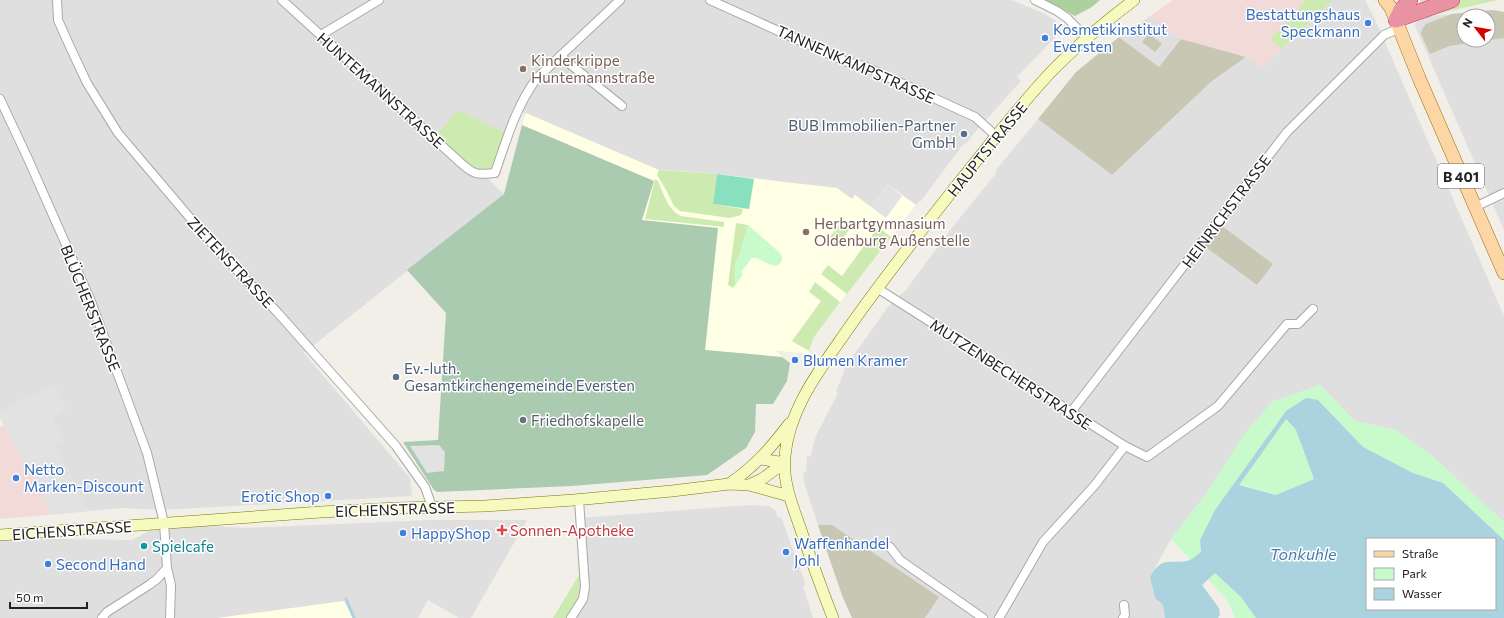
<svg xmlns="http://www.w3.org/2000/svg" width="1504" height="618" viewBox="0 0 1504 618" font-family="Commissioner,sans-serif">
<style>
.residential{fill:#e0dfdf;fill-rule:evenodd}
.commercial{fill:#f2dad9}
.education{fill:#ffffe5}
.construction{fill:#c7c7b4;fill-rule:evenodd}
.grass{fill:#cdebb0}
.forest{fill:#add19e}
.cemetery{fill:#aacbaf}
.park{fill:#c8facc}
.pitch{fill:#88e0be}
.parking{fill:#e2e2e2}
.water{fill:#aad3df;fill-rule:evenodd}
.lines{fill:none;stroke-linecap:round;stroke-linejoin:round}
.stream{stroke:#aad3df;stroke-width:3}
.street-casing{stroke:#a9a9a9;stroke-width:10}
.secondary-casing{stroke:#707d05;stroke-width:12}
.primary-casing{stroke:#a06b00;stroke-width:14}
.highway-casing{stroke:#dc2a67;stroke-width:16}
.street{stroke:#fff;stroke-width:8}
.secondary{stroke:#f7fabf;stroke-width:11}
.primary{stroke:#fcd6a4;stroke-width:13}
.highway{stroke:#e892a2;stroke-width:15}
.shop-dot{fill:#3f7fe0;stroke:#fff;stroke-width:1.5}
.education-dot{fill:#8d6e63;stroke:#fff;stroke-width:1.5}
.service-dot{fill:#5c6f8a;stroke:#fff;stroke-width:1.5}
.worship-dot{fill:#6b7280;stroke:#fff;stroke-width:1.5}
.health-dot{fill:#e0444e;stroke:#fff;stroke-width:1.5}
.culture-dot{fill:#0f9aa8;stroke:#fff;stroke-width:1.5}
.labels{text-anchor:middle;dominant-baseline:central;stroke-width:3;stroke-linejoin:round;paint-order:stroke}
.shield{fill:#fff;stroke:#646464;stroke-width:1}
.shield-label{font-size:14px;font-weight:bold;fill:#222}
.shop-label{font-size:15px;fill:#366cbe;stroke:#fff;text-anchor:start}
.education-label{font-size:15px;fill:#785e54;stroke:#fff;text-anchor:start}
.street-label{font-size:15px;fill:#222;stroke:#fff}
.service-label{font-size:15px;fill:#4e5e75;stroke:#fff;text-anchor:end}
.worship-label{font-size:15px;fill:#5b616d;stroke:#fff;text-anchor:start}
.health-label{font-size:15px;fill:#be3a42;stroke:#fff;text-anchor:start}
.culture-label{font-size:15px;fill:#0d838f;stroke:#fff;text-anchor:start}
.water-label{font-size:16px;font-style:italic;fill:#4a7aab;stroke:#fff}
</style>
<rect width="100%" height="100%" fill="#f2efe9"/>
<path class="residential" d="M0,0H1012L1043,13L1055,20L1061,31L1017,77L1021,81L976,131L966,144L964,143L921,201H919L916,205L888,185L871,207L855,195L852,199L754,179L717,174L659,170L519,111L483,174L504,194L304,353L410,478L412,496L163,510L121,508L89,511L55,446L64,441L52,419L26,398L0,413Z
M1333,0H1365L1374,17L1504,316V522L1432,456L1396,430L1355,421L1320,385L1272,402L1206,494L1171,539L1150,577L1155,598L1163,605L1165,618H852L842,595L820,531L805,486L803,473L806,472L807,456L810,457L816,436L838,393L836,392L846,366L887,308L906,290L951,229L997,172L996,170L1038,119L1112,175L1212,81L1246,57L1250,58L1261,68Z
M1493,10L1504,12V230L1415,26L1416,22L1428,16ZM1464,16H1488V40H1464Z
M1150,16L1181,39L1159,67L1119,37Z
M749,505L769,506L775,510L778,518L781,517L806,585L803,586L813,618H571L583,599L581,518Z
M432,520H527L471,618H459L428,600L418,618H353L344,601L218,618H0V538L132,540L164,523L244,528Z"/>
<path class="commercial" d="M1173,0H1333L1261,68L1250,58L1181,39L1150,16Z
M54,386L67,408L52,419L65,441L55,446L89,511L0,519V427L4,425L0,417V413L26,398Z"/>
<path class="education" d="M526,113L659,170L717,174L837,188L852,199L855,195L871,207L888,185L916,205L821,326L814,337L807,356L800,351L798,353L775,350L782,357L705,350L718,228L642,220L653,181L522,125Z
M344,601L353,618H218Z"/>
<path class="construction" d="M1493,10L1504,12V38L1449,46L1430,54L1421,34L1422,29L1426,24L1452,14ZM1464,16H1488V40H1464Z
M1149,34L1162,44L1155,52L1142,42Z
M1119,37L1159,67L1181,39L1246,57L1212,81L1112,175L1038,119L1076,72Z
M1218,223L1273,264L1257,285L1203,245Z
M818,525H832L939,597L925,618H852L842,595Z"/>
<path class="grass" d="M1305,0H1333L1281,49L1270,39L1293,16Z
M1420,0H1498L1428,16L1427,18Z
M458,110L508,134L495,173H473L434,138Z
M659,170L717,174L713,204L743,209L741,215L730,218L680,211L674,206L666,190L657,175Z
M655,179L658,181C664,194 668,210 681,216L724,222V227L645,219Z
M736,223L748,225L739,257C730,266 740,279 733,288L728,285Z
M839,225L849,230L836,248L827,241Z
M878,227L891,237L847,294L821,274L828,265L842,276Z
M815,282L840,302L814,337L809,351L792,341L821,301L809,292Z
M574,500H579L585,587L571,618H553L579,575Z"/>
<path class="forest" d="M1045,0H1100L1092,7L1075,16Z"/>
<path class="cemetery" d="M522,125L654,181L642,220L718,228L705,350L782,357L790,363L787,381L773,404H756L755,432L746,448L707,475L572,486L437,492L434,490L403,442L438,440L446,313L407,270L504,194Z"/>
<path class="park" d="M748,225L780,253C782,256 783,259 781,262C775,273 760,256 752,258L741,272L743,274L735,286C735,276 732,264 739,257Z
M1320,385L1355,421L1396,430L1432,456L1504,522V540L1443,483L1413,473L1363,447L1318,400L1286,411L1215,510L1200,540L1201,552L1191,560L1171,539L1206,494L1245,433L1272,402Z
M1285,419L1296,430L1314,479L1276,495L1239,484Z
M1215,573L1241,597L1256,618H1235L1228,601L1208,579Z"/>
<path class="pitch" d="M717,174L754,179L749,209L713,204Z"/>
<path class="parking" d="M888,185L902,196L886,218L871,207Z
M54,386L67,408L52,419L65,441L55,446L89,511L53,515L0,417V413L26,398Z
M439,445L445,452L444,471L427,473L410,446Z"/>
<path class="water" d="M1306,398L1318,400L1363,447L1413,473L1443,483L1504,540V618H1256L1241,597L1215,573L1202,585L1219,608L1220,615L1218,618H1165L1163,605L1155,598L1150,577C1162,556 1168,564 1187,561C1192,560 1197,555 1201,552L1200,540L1215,510L1286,411ZM1286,419L1296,430L1314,479L1276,495L1239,485ZM1367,539H1495V609H1367Z"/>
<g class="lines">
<path class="stream" d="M346,599L354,618"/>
<defs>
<path id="street" d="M57,0L58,20L71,49L87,83L118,133L213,245L278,313L396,446L425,487L432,507
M282,0L462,164C476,176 477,174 495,173C506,141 516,106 537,78L620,0
M710,0L847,62L864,66L975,117L996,136
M1035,0L1057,11L1067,18L1086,37
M321,35L379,0
M560,56L622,106
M0,99L29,161L90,299L147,453L164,523L167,568L157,579L149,585L107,612L102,618
M1475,207L1504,193
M877,288L1125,446L1147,457L1218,406L1287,324H1298L1313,309
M1071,412L1287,132L1384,35L1400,28
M890,547L900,560L983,618
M167,568L171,585L170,618
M571,618L583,599L585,587L579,500
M999,618L1043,542L1094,486L1125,446
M1123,618L1125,615L1124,605"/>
<path id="secondary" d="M761,459L784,463
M729,484C755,466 770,449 789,424
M749,485L789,496
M0,535L321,512L397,508L485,506L574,500L672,491L729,484L749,485L762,479L784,463
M833,618C822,590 812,562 802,533C794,509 782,483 785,456C789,408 821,368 848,329C882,280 920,232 957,185C988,147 1018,107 1051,72C1077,45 1105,22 1134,0"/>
<path id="primary" d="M1385,0L1391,8L1419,78L1504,273"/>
<path id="highway" d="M1396,20L1452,0
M1396,20L1401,10L1410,0"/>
</defs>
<use href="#street" class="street-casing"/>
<use href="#secondary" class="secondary-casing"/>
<use href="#primary" class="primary-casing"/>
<use href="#highway" class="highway-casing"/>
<use href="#street" class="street"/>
<use href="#secondary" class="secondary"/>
<use href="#primary" class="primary"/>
<use href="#highway" class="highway"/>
</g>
<g class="shop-dot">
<circle cx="1368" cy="23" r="4"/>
<circle cx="1045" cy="38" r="4"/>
<circle cx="795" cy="360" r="4"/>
<circle cx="16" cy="478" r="4"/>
<circle cx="328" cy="496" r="4"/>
<circle cx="403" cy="533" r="4"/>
<circle cx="786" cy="552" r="4"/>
<circle cx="48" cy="564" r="4"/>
</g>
<g class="education-dot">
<circle cx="523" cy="69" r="4"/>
<circle cx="806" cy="232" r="4"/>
</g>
<g class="service-dot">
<circle cx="964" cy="134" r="4"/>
<circle cx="396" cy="377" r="4"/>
</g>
<circle class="worship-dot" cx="523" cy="420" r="4"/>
<path class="health-dot" d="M500 524h4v4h4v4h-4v4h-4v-4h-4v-4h4z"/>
<circle class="culture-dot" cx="144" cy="546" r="4"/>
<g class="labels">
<rect class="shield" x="1438" y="164" width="46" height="24" rx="3"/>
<g class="shield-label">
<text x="1461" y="176">B 401</text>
</g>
<g class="shop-label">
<text x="1360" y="14" text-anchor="end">Bestattungshaus<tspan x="1360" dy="17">Speckmann</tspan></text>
<text x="1053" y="29">Kosmetikinstitut<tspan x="1053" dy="17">Eversten</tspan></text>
<text x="803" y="360">Blumen Kramer</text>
<text x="24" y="469">Netto<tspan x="24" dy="17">Marken-Discount</tspan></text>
<text x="320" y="496" text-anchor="end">Erotic Shop</text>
<text x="411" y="533">HappyShop</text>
<text x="794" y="543">Waffenhandel<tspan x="794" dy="17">Johl</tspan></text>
<text x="56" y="564">Second Hand</text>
</g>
<g class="education-label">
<text x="531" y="60">Kinderkrippe<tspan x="531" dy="17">Huntemannstraße</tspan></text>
<text x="814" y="223">Herbartgymnasium<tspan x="814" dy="17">Oldenburg Außenstelle</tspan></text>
</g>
<g class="street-label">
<text transform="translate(856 64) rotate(24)">TANNENKAMPSTRASSE</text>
<text transform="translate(381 90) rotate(42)">HUNTEMANNSTRASSE</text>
<text transform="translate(987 149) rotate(-51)">HAUPTSTRASSE</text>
<text transform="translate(1226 211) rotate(-53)">HEINRICHSTRASSE</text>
<text transform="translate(231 262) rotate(47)">ZIETENSTRASSE</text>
<text transform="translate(91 308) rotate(68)">BLÜCHERSTRASSE</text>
<text transform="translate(1011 374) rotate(33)">MUTZENBECHERSTRASSE</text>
<text transform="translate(395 509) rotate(-2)">EICHENSTRASSE</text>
<text transform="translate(72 530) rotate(-4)">EICHENSTRASSE</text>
</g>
<g class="service-label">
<text x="956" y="125">BUB Immobilien-Partner<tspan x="956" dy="17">GmbH</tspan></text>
<text x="404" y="368" text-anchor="start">Ev.-luth.<tspan x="404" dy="17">Gesamtkirchengemeinde Eversten</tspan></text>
</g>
<g class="worship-label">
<text x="531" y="420">Friedhofskapelle</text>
</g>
<g class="health-label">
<text x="510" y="530">Sonnen-Apotheke</text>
</g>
<g class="culture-label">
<text x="152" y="546">Spielcafe</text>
</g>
<g class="water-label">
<text x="1303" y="553">Tonkuhle</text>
</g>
</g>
<rect x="1366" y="538" width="130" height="72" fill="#ffffff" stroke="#a7a7a7"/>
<rect x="1374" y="551" width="20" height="6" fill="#fcd6a4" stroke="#a7a7a7"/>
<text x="1402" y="558" font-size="12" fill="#222222">Straße</text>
<rect x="1374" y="568" width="20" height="12" fill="#c8facc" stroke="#a7a7a7"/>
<text x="1402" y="578" font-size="12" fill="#222222">Park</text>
<rect x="1374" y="588" width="20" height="12" fill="#aad3df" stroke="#a7a7a7"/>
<text x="1402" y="598" font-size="12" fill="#222222">Wasser</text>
<g transform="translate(1476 28) rotate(301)"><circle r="19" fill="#ffffff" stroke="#a7a7a7"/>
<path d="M0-3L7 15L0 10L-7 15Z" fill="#d40000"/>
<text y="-6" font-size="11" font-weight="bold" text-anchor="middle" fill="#222222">N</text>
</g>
<path d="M10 602v6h77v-6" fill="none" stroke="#222222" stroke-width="2"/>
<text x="16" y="602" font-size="12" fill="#222222" stroke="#ffffff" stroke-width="3" paint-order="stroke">50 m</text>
</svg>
